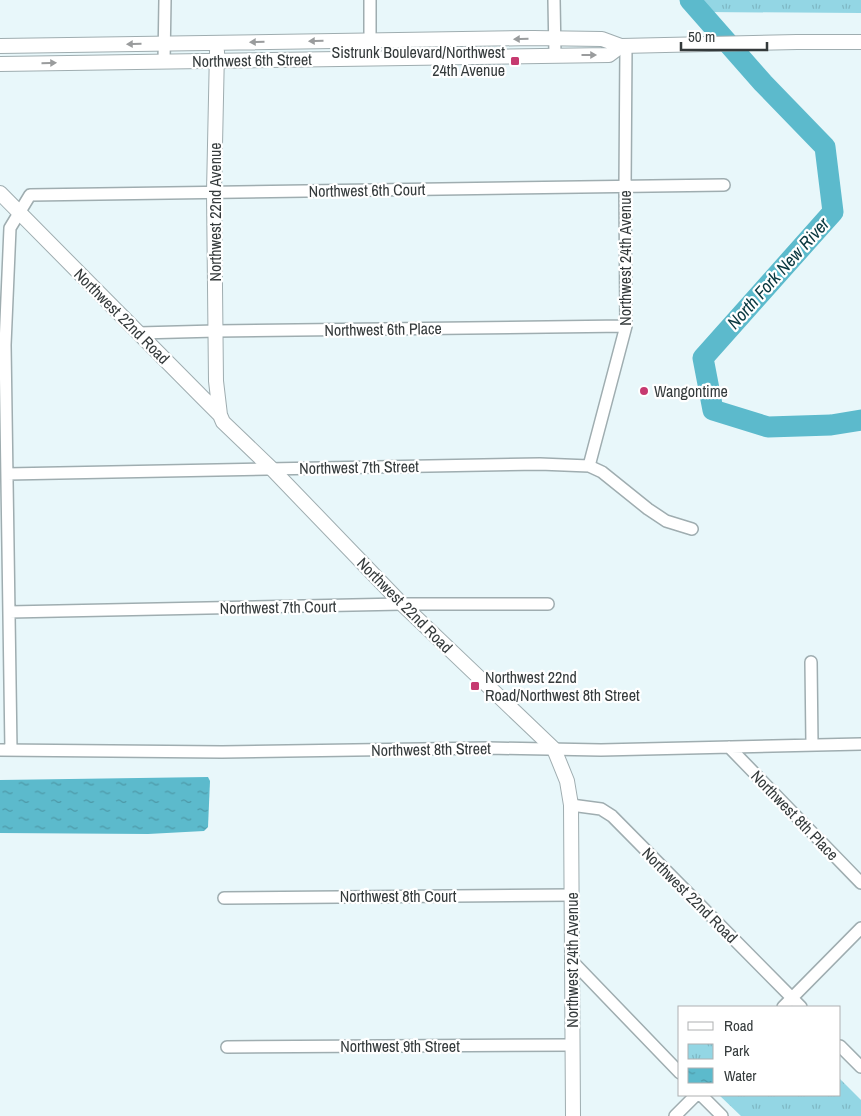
<svg xmlns="http://www.w3.org/2000/svg" width="861" height="1116" viewBox="0 0 861 1116" font-family="'Archivo Narrow',sans-serif">
<style>
.park{fill:url(#park-tufts)}
.water{fill:url(#water-ripples)}
.lines{fill:none;stroke-linecap:round;stroke-linejoin:round}
.river{stroke:#5cbacc;stroke-width:21}
.minor-casing{stroke:#9fadb0;stroke-width:14}
.tertiary-casing{stroke:#9fadb0;stroke-width:16}
.minor{stroke:#fff;stroke-width:11}
.tertiary{stroke:#fff;stroke-width:14}
.oneway{fill:#9a9c9d}
.poi-dot{fill:#c63a70;stroke:#fff;stroke-width:2}
.labels{text-anchor:middle;dominant-baseline:central;stroke-width:4.5;stroke-linejoin:round;paint-order:stroke}
.poi-label{font-size:16px;fill:#343a3b;stroke:#fff;text-anchor:start}
.street-label{font-size:16px;fill:#343a3b;stroke:#fff}
.water-label{font-size:18px;font-style:italic;fill:#09373f;stroke:#fff}
</style>
<defs>
<pattern id="park-tufts" width="24" height="20" patternUnits="userSpaceOnUse" patternTransform="scale(1.25)"><rect width="24" height="20" fill="#93d6e4"/><path d="M3 7l-1-3M5 7V3M7 7l1-3M15 17l-1-3M17 17v-4M19 17l1-3" fill="none" stroke="#7fb8c4"/></pattern>
<pattern id="water-ripples" width="26" height="14" patternUnits="userSpaceOnUse" patternTransform="scale(1.25)"><rect width="26" height="14" fill="#5cbacc"/><path d="M2 4q2-2 4 0t4 0M15 11q2-2 4 0t4 0" fill="none" stroke="#4d98a7"/></pattern>
</defs>
<rect width="100%" height="100%" fill="#e8f7fa"/>
<path class="park" d="M698,0H861V13L705,12Z
M840,1079L861,1100V1116H741L719,1095H840Z"/>
<path class="water" d="M208,777L210,781L208,827L204,831L148,834L0,833V780Z"/>
<g class="lines">
<path class="river" d="M690,0L763,83L825,147L833,212L703,358L713,410L768,427L831,425L861,420"/>
<defs>
<path id="minor" d="M370,0V58
M554,0L555,55
M164,61L165,0
M139,333L216,331L626,326
M589,466L626,326L625,186L626,46
M7,474L540,464L589,466L602,472L648,509L666,521L692,529
M9,612L402,604H548
M811,662L812,744
M729,747L861,883
M0,750L222,752L488,748L601,750L861,744
M11,750L5,345L10,228L30,195L724,185
M571,805L601,809L612,816L801,1007
M224,898L572,895
M573,962L680,1073
M783,1007L861,928
M840,1046L861,1067
M227,1047L572,1045
M701,1095L722,1116
M675,1116L696,1095"/>
<path id="tertiary" d="M0,46L533,38L602,39L621,46L797,42H861
M217,51L214,192L216,381L220,415
M0,64L609,55L621,46
M0,193L204,399L220,415L223,422L272,469L402,604L554,749L567,781L571,805L573,1116"/>
</defs>
<use href="#minor" class="minor-casing"/>
<use href="#tertiary" class="tertiary-casing"/>
<use href="#minor" class="minor"/>
<use href="#tertiary" class="tertiary"/>
</g>
<defs><path id="oneway-solid" d="M-6-.8H1V-3.2L6.5 0L1 3.2V.8H-6Z" transform="scale(1.25)"/></defs>
<g class="oneway">
<use href="#oneway-solid" transform="translate(521 39) rotate(179)"/>
<use href="#oneway-solid" transform="translate(316 41) rotate(179)"/>
<use href="#oneway-solid" transform="translate(257 42) rotate(179)"/>
<use href="#oneway-solid" transform="translate(134 44) rotate(179)"/>
<use href="#oneway-solid" transform="translate(589 55)"/>
<use href="#oneway-solid" transform="translate(49 63) rotate(-1)"/>
</g>
<g class="poi-dot">
<rect x="510" y="56" width="10" height="10" rx="2.5"/>
<circle cx="644" cy="391" r="5"/>
<rect x="470" y="681" width="10" height="10" rx="2.5"/>
</g>
<g class="labels">
<g class="poi-label">
<text x="505" y="52" text-anchor="end">Sistrunk Boulevard/Northwest<tspan x="505" dy="18">24th Avenue</tspan></text>
<text x="654" y="391">Wangontime</text>
<text x="485" y="677">Northwest 22nd<tspan x="485" dy="18">Road/Northwest 8th Street</tspan></text>
</g>
<g class="street-label">
<text transform="translate(252 60) rotate(-1)">Northwest 6th Street</text>
<text transform="translate(367 190) rotate(-1)">Northwest 6th Court</text>
<text transform="translate(215 212) rotate(-90)">Northwest 22nd Avenue</text>
<text transform="translate(625 258) rotate(-90)">Northwest 24th Avenue</text>
<text transform="translate(122 316) rotate(45)">Northwest 22nd Road</text>
<text transform="translate(383 329) rotate(-1)">Northwest 6th Place</text>
<text transform="translate(359 467) rotate(-1)">Northwest 7th Street</text>
<text transform="translate(405 605) rotate(45)">Northwest 22nd Road</text>
<text transform="translate(278 607) rotate(-1)">Northwest 7th Court</text>
<text transform="translate(431 749) rotate(-1)">Northwest 8th Street</text>
<text transform="translate(795 815) rotate(46)">Northwest 8th Place</text>
<text transform="translate(690 895) rotate(45)">Northwest 22nd Road</text>
<text x="398" y="896">Northwest 8th Court</text>
<text transform="translate(572 960) rotate(-90)">Northwest 24th Avenue</text>
<text x="400" y="1046">Northwest 9th Street</text>
</g>
<g class="water-label">
<text transform="translate(778 273) rotate(-48)">North Fork New River</text>
</g>
</g>
<rect x="678" y="1006" width="162" height="90" fill="#ffffff" stroke="#aeb0b1"/>
<rect x="688" y="1022" width="25" height="8" fill="#ffffff" stroke="#aeb0b1"/>
<text x="724" y="1031" font-size="15" fill="#343a3b">Road</text>
<rect x="688" y="1044" width="25" height="15" fill="url(#park-tufts)" stroke="#aeb0b1"/>
<text x="724" y="1056" font-size="15" fill="#343a3b">Park</text>
<rect x="688" y="1068" width="25" height="15" fill="url(#water-ripples)" stroke="#aeb0b1"/>
<text x="724" y="1081" font-size="15" fill="#343a3b">Water</text>
<path d="M681 42v8h86v-8" fill="none" stroke="#343a3b" stroke-width="2.5"/>
<text x="688" y="42" font-size="15" fill="#343a3b" stroke="#ffffff" stroke-width="4" paint-order="stroke">50 m</text>
</svg>
